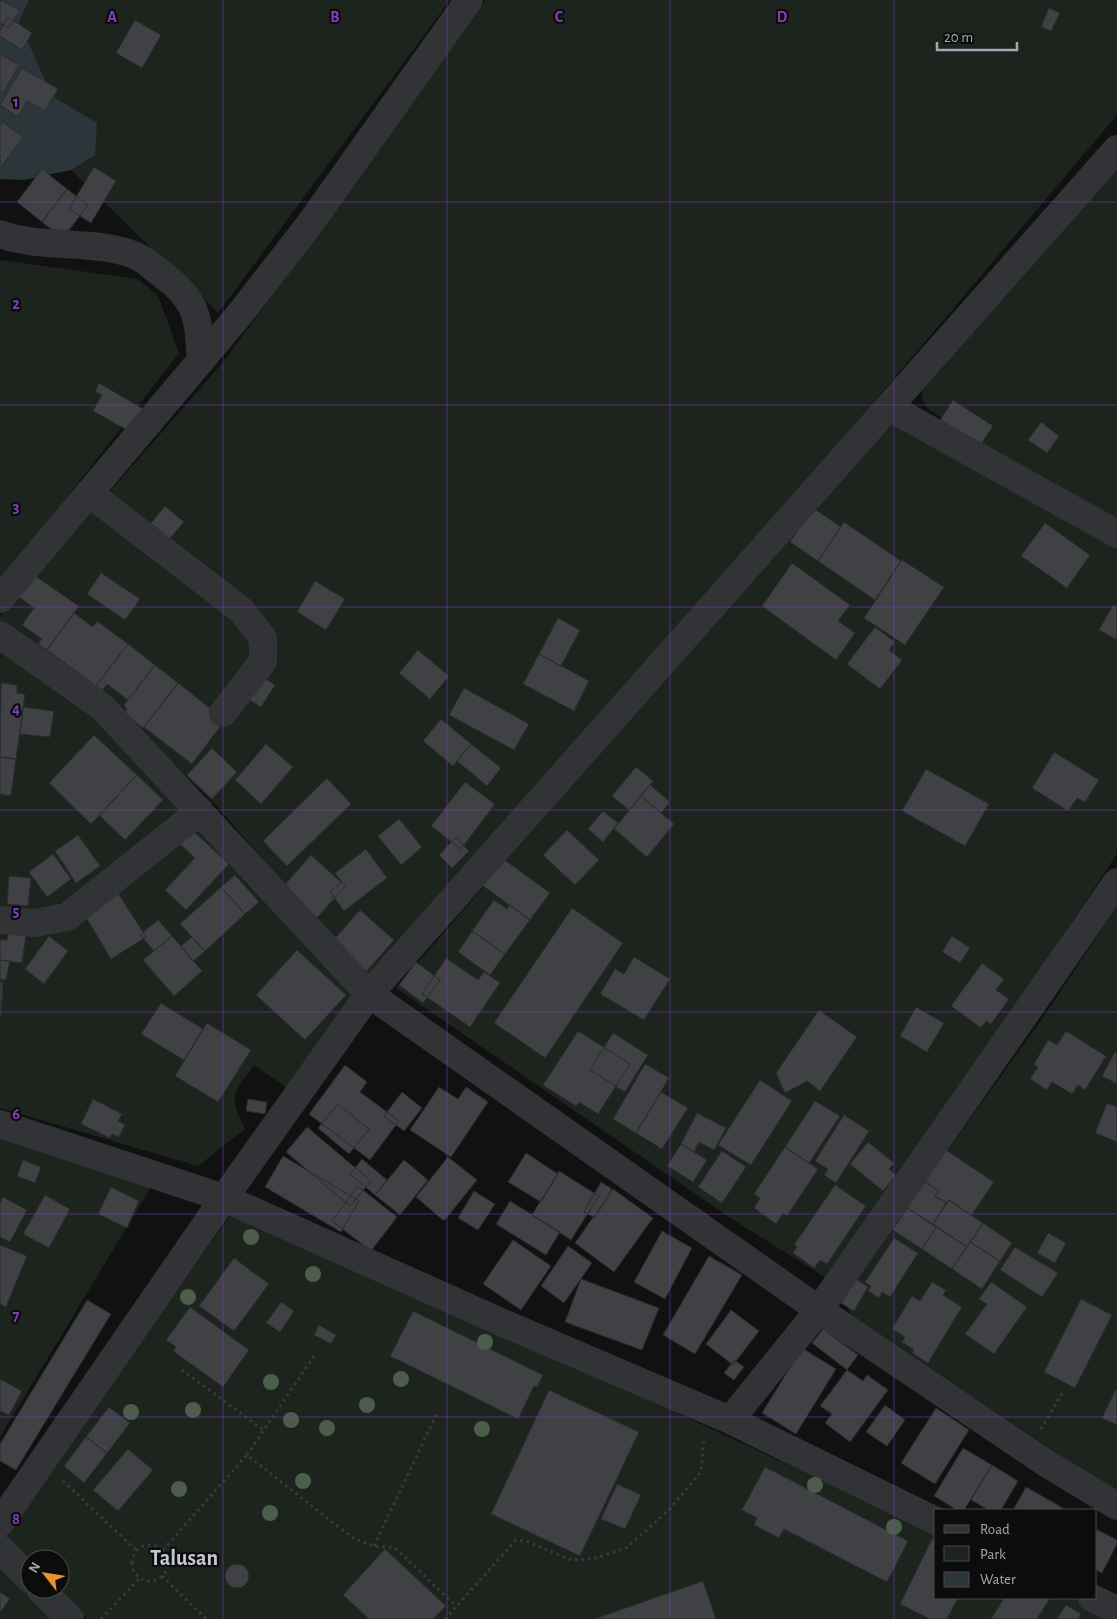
<svg xmlns="http://www.w3.org/2000/svg" width="1117" height="1619" viewBox="0 0 1117 1619" font-family="'Alegreya Sans',sans-serif">
<style>
.green{fill:#1d241d}
.water{fill:#2b353a}
.building{fill:#404145;stroke:#2b2b2e}
.lines{fill:none;stroke-linecap:round;stroke-linejoin:round}
.path{stroke:#383a3e;stroke-width:3;stroke-dasharray:2.5 4;stroke-linecap:butt}
.minor{stroke:#323337;stroke-width:28}
.tree{fill:#4c5e4b}
.grid{fill:none;stroke:#813fbd;stroke-width:1;stroke-opacity:0.55}
.labels{text-anchor:middle;dominant-baseline:central;stroke-width:4.5;stroke-linejoin:round;paint-order:stroke}
.district-label{font-size:22px;font-weight:bold;fill:#c3c8ce;stroke:#0c0c0d}
.grid-label{font-size:16px;text-anchor:middle;font-weight:bold;fill:#813fbd;stroke:#0c0c0d;stroke-width:4.5;stroke-linejoin:round;paint-order:stroke}
</style>
<rect width="100%" height="100%" fill="#111112"/>
<path class="green" d="M29,0H450L218,313L71,170L94,155L52,96L19,21Z
M486,0H1117V115L642,676L368,978L322,931L218,807L108,701L0,621V617L225,360Z
M1117,166V527L1058,494L927,408L922,399L923,389Z
M0,260L138,279L158,296L179,353L0,584Z
M892,421L1117,542V854L922,1146L828,1279L732,1219L396,988L624,724Z
M0,651L92,710L353,994L289,1089L254,1065C233,1095 228,1094 245,1129L198,1166L0,1108Z
M1117,906V1493L851,1315L846,1304L847,1290L1047,1012Z
M0,1134L151,1187L0,1437Z
M232,1213H245L936,1533V1598H1075L1117,1619H87L54,1589H60V1559H30V1567L0,1540Z
M0,1566L53,1619H0Z"/>
<path class="water" d="M0,0H29L19,21L52,96L97,123L95,155L71,170L24,180L0,179Z"/>
<path class="building" d="M0,0L20,10L9,28L0,23Z
M1049,8L1060,13L1051,31L1041,27Z
M8,17L32,33L22,50L0,36V30Z
M135,20L161,35L142,68L116,53Z
M0,54L19,65L3,93L0,91Z
M22,68L58,89L45,111L27,101L18,117L0,105Z
M3,122L23,137L0,169V125Z
M94,167L116,181L91,223L69,209Z
M42,169L67,189L42,222L17,202Z
M67,189L88,205L63,238L42,222Z
M99,383L145,410L132,433L93,411L102,395L95,391Z
M953,400L993,426L979,447L939,422Z
M1041,422L1059,436L1047,453L1028,440Z
M165,506L184,522L165,544L147,528Z
M813,508L841,527L818,561L790,542Z
M844,522L901,561L875,600L818,561Z
M1045,523L1090,555L1067,588L1021,556Z
M902,560L944,587L905,645L864,618Z
M792,563L850,605L838,621L855,633L836,660L762,606Z
M101,573L140,599L125,620L87,594Z
M35,576L79,606L47,650L38,644L42,639L22,625L34,608L19,597Z
M315,581L345,599L326,630L297,612Z
M1113,605L1117,607V640L1099,630Z
M74,613L93,627L97,621L128,644L96,686L47,650Z
M558,618L580,630L561,666L539,654Z
M875,627L895,642L889,650L902,660L880,689L847,664Z
M128,644L155,665L128,700L107,684L102,691L96,686Z
M418,650L449,676L430,699L399,673Z
M539,654L589,681L574,711L523,684Z
M155,665L178,683L143,728L124,713L127,709L124,705Z
M259,675L275,685L261,707L245,697Z
M1,683L17,685V693L25,694L16,759L0,757Z
M178,683L225,720L192,764L144,727Z
M464,688L529,724L514,750L449,715Z
M23,707L54,711L50,737L20,734Z
M441,719L471,744L453,766L423,741Z
M94,735L137,775L91,824L49,783Z
M266,744L293,767L261,804L235,780Z
M471,744L501,768L487,786L457,761Z
M212,748L237,772L212,799L187,775Z
M1054,752L1099,780L1085,802L1077,798L1068,811L1032,788Z
M0,757L16,759L11,796L0,794Z
M636,767L653,781L629,810L612,796Z
M926,769L989,804L965,846L902,811Z
M137,775L163,800L125,840L99,815Z
M327,778L351,804L287,866L263,841Z
M465,782L495,804L461,849L431,826Z
M650,785L670,802L661,813L641,796Z
M641,796L674,824L647,857L614,829Z
M603,811L618,823L603,842L588,829Z
M399,819L422,847L401,865L378,836Z
M191,829L229,864L186,910L165,890L195,858L178,842Z
M567,830L599,860L575,885L543,855Z
M78,835L100,866L76,883L55,851Z
M456,837L469,851L452,868L439,855Z
M366,849L387,878L344,911L330,892L342,882L335,873Z
M53,854L71,879L47,897L29,872Z
M311,855L345,886L317,918L282,888Z
M502,858L550,893L530,920L482,885Z
M235,875L259,902L245,914L221,887Z
M9,876L31,878L28,906L7,904Z
M221,887L245,914L205,951L180,924Z
M118,893L146,937L111,959L84,914Z
M494,900L507,909L509,905L530,920L505,954L472,931Z
M572,908L623,943L545,1058L494,1023Z
M360,910L394,940L365,973L331,943Z
M158,920L172,936L154,951L140,935Z
M9,931L26,934L22,963L0,960V940H7Z
M472,931L505,954L490,975L458,952Z
M49,936L68,951L44,984L25,969Z
M172,936L202,971L174,996L143,960Z
M952,936L970,948L960,963L942,952Z
M192,937L205,951L193,961L181,946Z
M297,950L346,995L305,1040L256,995Z
M634,957L670,979L644,1020L600,994L615,969L624,974Z
M446,958L478,980L484,972L500,983L470,1027L422,994Z
M0,960L10,961L6,980L0,979Z
M416,962L440,980L423,1003L399,985Z
M982,963L1004,979L996,990L1009,999L991,1024L986,1021L981,1028L951,1006Z
M0,982H3L1,1017H0Z
M161,1003L203,1029L184,1060L141,1034Z
M916,1007L944,1023L927,1052L900,1036Z
M819,1010L857,1037L820,1091L807,1081L785,1093L776,1073Z
M207,1023L251,1050L218,1102L175,1076Z
M578,1031L630,1064L598,1114L579,1102L576,1106L543,1085Z
M1066,1031L1106,1056L1085,1090L1078,1085L1072,1094L1052,1082L1047,1090L1030,1079L1038,1067L1034,1064L1048,1040L1057,1045Z
M613,1033L648,1055L625,1092L590,1070Z
M1115,1052L1117,1053V1084L1102,1076Z
M645,1064L669,1078L636,1133L613,1119Z
M345,1065L367,1082L360,1092L399,1121L370,1160L309,1114Z
M760,1080L792,1101L751,1165L718,1145Z
M439,1087L458,1099L466,1087L488,1102L451,1157L410,1130Z
M402,1092L422,1108L404,1131L384,1116Z
M661,1092L688,1108L662,1149L636,1133Z
M93,1099L122,1114L118,1121L125,1125L119,1137L112,1134L110,1138L81,1124Z
M248,1099L267,1102L265,1114L246,1111Z
M815,1101L840,1116L809,1163L785,1147Z
M1107,1103L1117,1107V1142L1095,1133Z
M338,1104L369,1129L349,1154L318,1128Z
M697,1113L726,1128L714,1150L699,1142L694,1152L681,1144Z
M844,1115L869,1131L836,1183L824,1175L828,1169L815,1161Z
M307,1127L371,1181L350,1206L286,1152Z
M868,1142L894,1163L889,1169L896,1175L883,1191L850,1164Z
M681,1144L707,1160L693,1182L667,1166Z
M785,1147L818,1169L787,1216L783,1213L776,1224L754,1208L760,1198L754,1194Z
M946,1150L994,1182L971,1216L949,1200L946,1203L935,1196L939,1191L925,1182Z
M722,1151L746,1167L722,1203L698,1187Z
M526,1153L558,1174L541,1202L508,1182Z
M283,1156L359,1201L341,1232L265,1187Z
M448,1157L477,1180L444,1221L416,1197Z
M362,1159L387,1180L375,1195L350,1174Z
M23,1160L41,1167L35,1183L17,1176Z
M404,1160L428,1180L400,1215L375,1195Z
M559,1171L599,1196L571,1240L532,1215Z
M601,1182L612,1189L595,1218L584,1212Z
M925,1182L939,1191L935,1196L946,1203L933,1224L907,1208Z
M835,1185L866,1206L827,1264L820,1260L814,1268L793,1253L797,1247L794,1245Z
M358,1186L397,1217L371,1251L332,1221Z
M111,1187L139,1201L127,1228L98,1214Z
M613,1189L653,1218L614,1272L575,1243Z
M474,1191L495,1204L478,1230L458,1218Z
M45,1195L70,1209L49,1248L23,1234Z
M3,1197L27,1210L10,1242L0,1237V1203Z
M949,1200L983,1223L967,1247L933,1224Z
M510,1201L560,1232L546,1255L496,1224Z
M907,1208L936,1227L922,1249L893,1230Z
M983,1223L1012,1243L1000,1261L970,1242Z
M936,1227L967,1247L952,1269L922,1249Z
M662,1231L692,1248L665,1299L634,1282Z
M1048,1233L1066,1243L1055,1263L1037,1253Z
M894,1238L918,1253L890,1297L882,1292L879,1298L868,1291L871,1286L865,1282Z
M513,1240L551,1266L521,1310L483,1284Z
M970,1242L1000,1261L982,1289L952,1269Z
M0,1245L27,1256L6,1307L0,1304Z
M568,1246L592,1263L564,1303L541,1286Z
M1015,1247L1058,1273L1042,1297L1000,1270Z
M709,1256L742,1275L695,1354L663,1335Z
M234,1258L269,1284L234,1331L199,1306Z
M581,1279L659,1308L642,1350L565,1322Z
M856,1279L868,1287L854,1311L841,1303Z
M932,1282L946,1290L943,1295L962,1307L928,1363L912,1353L914,1350L902,1342L905,1337L892,1329L912,1296L920,1301Z
M991,1282L1027,1307L994,1354L965,1334L987,1304L979,1299Z
M1081,1299L1112,1315L1075,1388L1044,1372Z
M87,1300L111,1314L16,1470L0,1461V1444Z
M281,1302L294,1311L280,1332L266,1323Z
M190,1307L249,1350L223,1387L173,1351L176,1347L166,1340Z
M731,1310L759,1331L733,1365L706,1344Z
M413,1311L543,1375L537,1387L534,1386L518,1419L390,1356Z
M319,1325L336,1335L331,1344L314,1335Z
M823,1329L858,1355L847,1370L812,1343Z
M802,1348L836,1369L796,1434L762,1413Z
M734,1360L744,1367L734,1380L724,1373Z
M847,1370L863,1381L867,1375L888,1390L850,1442L825,1423L832,1414L820,1406Z
M0,1379L22,1391L9,1415L0,1411Z
M1116,1389L1117,1390V1425L1102,1418Z
M549,1390L639,1432L580,1556L491,1514Z
M885,1405L905,1420L887,1446L866,1432Z
M109,1407L130,1423L107,1453L86,1437Z
M936,1408L969,1430L935,1484L901,1463Z
M86,1437L107,1453L84,1483L64,1466Z
M963,1448L992,1465L964,1510H957L934,1496Z
M128,1449L153,1470L118,1511L93,1490Z
M992,1465L1018,1481L1001,1510H989L971,1500Z
M765,1467L908,1541L887,1582L784,1529L779,1538L754,1525L757,1518L742,1510Z
M617,1484L641,1495L625,1529L601,1519Z
M1026,1487L1063,1508L1062,1510H1013Z
M1096,1529L1117,1540V1544L1102,1573L1096,1570Z
M932,1539L936,1541V1598H958L947,1619H930L900,1604Z
M385,1549L446,1606L433,1619H369L343,1595Z
M225 1576a12 12 0 1 1 24 0a12 12 0 1 1-24 0Z
M703,1581L716,1619H594Z
M0,1592L10,1599L0,1612Z
M1004,1598H1050L1037,1619H991Z
M1066,1605L1081,1614L1078,1619H1057Z"/>
<g class="lines">
<path class="path" d="M182,1370L265,1431
M1041,1429L1064,1390
M247,1455L314,1356
M63,1481L137,1551
M132 1563a18 18 0 1 1 36 0a18 18 0 1 1-36 0Z
M374,1546L438,1411
M163,1550L247,1455L354,1539L374,1546L395,1548L456,1606
M162,1576L206,1619
M101,1619L140,1578
M445,1619L516,1540L526,1541L571,1560L593,1559L626,1548L668,1511L701,1472L704,1439"/>
<path class="minor" d="M0,234C41,250 107,238 142,259C149,263 156,270 163,275C199,302 198,319 201,361
M889,407L1117,534
M89,493L241,610L263,638V661L223,713
M0,599L239,315L309,225L469,0
M0,635L102,707L369,994L819,1310L1046,1463L1117,1506
M0,920L34,923L67,917L200,811
M0,1124L224,1198L503,1323L730,1420L936,1521
M730,1420L819,1310L1117,882
M0,1523L224,1198L369,994L1117,149
M0,1549L30,1579
M40,1589L70,1619
M1092,1598L1117,1610"/>
</g>
<g class="tree">
<circle cx="251" cy="1237" r="8"/>
<circle cx="313" cy="1274" r="8"/>
<circle cx="188" cy="1297" r="8"/>
<circle cx="485" cy="1342" r="8"/>
<circle cx="401" cy="1379" r="8"/>
<circle cx="271" cy="1382" r="8"/>
<circle cx="367" cy="1405" r="8"/>
<circle cx="193" cy="1410" r="8"/>
<circle cx="131" cy="1412" r="8"/>
<circle cx="291" cy="1420" r="8"/>
<circle cx="327" cy="1428" r="8"/>
<circle cx="482" cy="1429" r="8"/>
<circle cx="303" cy="1481" r="8"/>
<circle cx="815" cy="1485" r="8"/>
<circle cx="179" cy="1489" r="8"/>
<circle cx="270" cy="1513" r="8"/>
<circle cx="894" cy="1527" r="8"/>
</g>
<path class="grid" d="M223,0V1619M447,0V1619M670,0V1619M894,0V1619M0,202H1117M0,405H1117M0,607H1117M0,810H1117M0,1012H1117M0,1214H1117M0,1417H1117"/>
<g class="labels">
<g class="district-label">
<text x="184" y="1558">Talusan</text>
</g>
</g>
<g class="grid-label">
<text x="112" y="22">A</text>
<text x="335" y="22">B</text>
<text x="559" y="22">C</text>
<text x="782" y="22">D</text>
<text x="16" y="107">1</text>
<text x="16" y="309">2</text>
<text x="16" y="512">3</text>
<text x="16" y="714">4</text>
<text x="16" y="916">5</text>
<text x="16" y="1119">6</text>
<text x="16" y="1321">7</text>
<text x="16" y="1524">8</text>
</g>
<rect x="934" y="1509" width="162" height="90" fill="#0c0c0d" stroke="#484b4f"/>
<rect x="944" y="1525" width="25" height="8" fill="#323337" stroke="#484b4f"/>
<text x="980" y="1534" font-size="15" fill="#a2a9b2">Road</text>
<rect x="944" y="1546" width="25" height="15" fill="#1d241d" stroke="#484b4f"/>
<text x="980" y="1559" font-size="15" fill="#a2a9b2">Park</text>
<rect x="944" y="1572" width="25" height="15" fill="#2b353a" stroke="#484b4f"/>
<text x="980" y="1584" font-size="15" fill="#a2a9b2">Water</text>
<g transform="translate(45 1574) rotate(301)"><circle r="24" fill="#0c0c0d" stroke="#484b4f"/>
<path d="M0-4L9 19L0 12L-9 19Z" fill="#eb912f"/>
<text y="-8" font-size="14" font-weight="bold" text-anchor="middle" fill="#a2a9b2">N</text>
</g>
<path d="M937 42v8h80v-8" fill="none" stroke="#a2a9b2" stroke-width="2.5"/>
<text x="944" y="42" font-size="15" fill="#a2a9b2" stroke="#0c0c0d" stroke-width="4" paint-order="stroke">20 m</text>
</svg>
